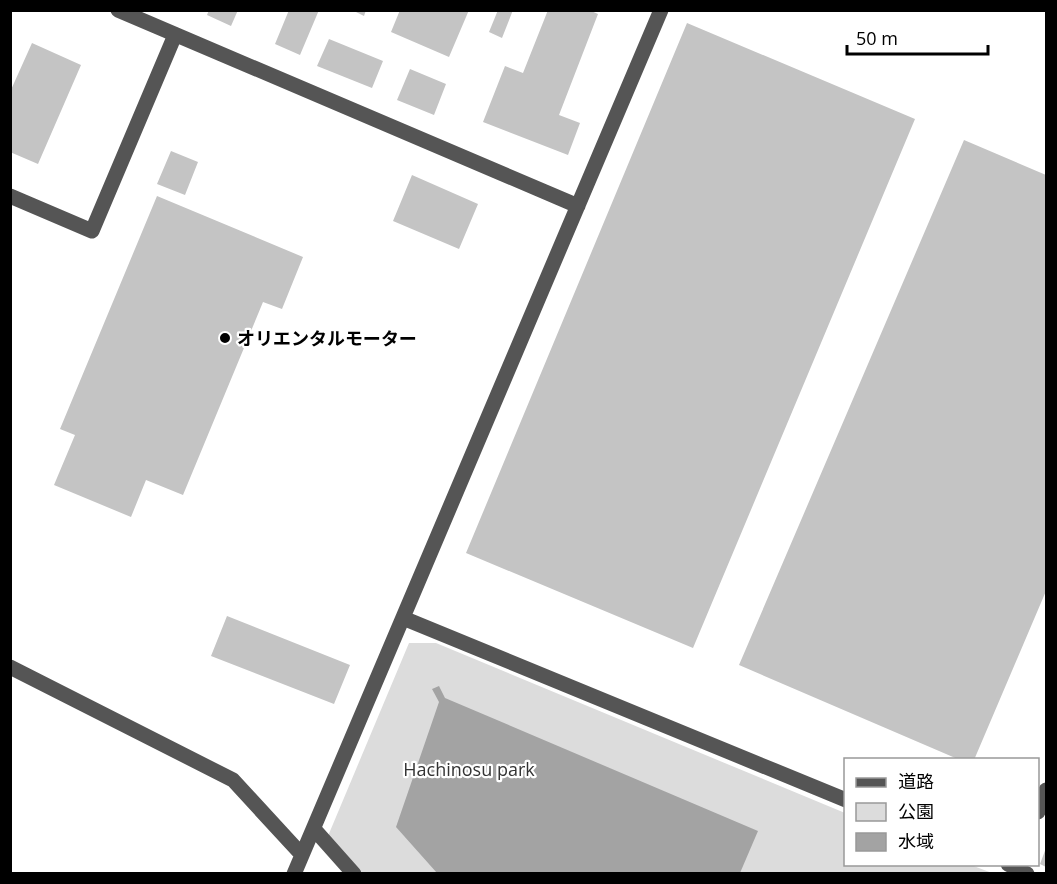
<svg xmlns="http://www.w3.org/2000/svg" width="1057" height="884" viewBox="0 0 1057 884" font-family="'Open Sans','Noto Sans JP',sans-serif">
<style>
.green{fill:#dcdcdc}
.water{fill:#a3a3a3}
.building{fill:#c4c4c4}
.lines{fill:none;stroke-linecap:round;stroke-linejoin:round}
.minor{stroke:#555;stroke-width:15}
.poi-dot{fill:#000;stroke:#fff;stroke-width:2}
.labels{text-anchor:middle;dominant-baseline:central;stroke-width:4.5;stroke-linejoin:round;paint-order:stroke}
.poi-label{font-size:18px;font-weight:bold;fill:#000;stroke:#fff;text-anchor:start}
.park-label{font-size:18px;fill:#333;stroke:#fff}
</style>
<rect width="100%" height="100%" fill="#fff"/>
<path class="green" d="M409,643H436L845,813L846,864L971,865L992,873H359L328,836Z"/>
<path class="water" d="M439,686L445,698L758,831L740,873H437L396,827L439,702L432,689Z"/>
<path class="building" d="M209,10H238L231,26L207,15Z
M289,10H319L300,55L275,44Z
M352,10H366L364,16Z
M400,10H469L449,57L391,32Z
M498,10H513L502,38L489,32Z
M548,10H589L598,14L559,115L580,123L568,155L483,122L505,66L523,73Z
M687,23L915,119L693,648L466,553Z
M329,39L383,61L372,88L317,66Z
M32,43L81,65L38,164L10,152V92Z
M410,69L446,84L434,115L397,100Z
M964,140L1046,175V591L974,760H960L739,665Z
M171,151L198,162L185,195L157,184Z
M412,175L478,204L459,249L393,221Z
M157,196L303,257L282,309L263,302L183,495L146,480L131,517L54,485L75,435L60,429Z
M227,616L350,665L334,704L211,656Z
M1046,848V867L1040,864Z"/>
<g class="lines">
<path class="minor" d="M118,10L578,206
M10,196L92,231L175,35
M403,618L846,800
M10,667L233,780L302,855
M1038,812L1046,790
M314,829L354,874
M1008,864L1027,874
M294,874L661,10"/>
</g>
<circle class="poi-dot" cx="225" cy="338" r="6"/>
<g class="labels">
<g class="poi-label">
<text x="237" y="338">オリエンタルモーター</text>
</g>
<g class="park-label">
<text x="469" y="769">Hachinosu park</text>
</g>
</g>
<rect width="1057" height="884" fill="none" stroke="#000000" stroke-width="24"/>
<rect x="844" y="758" width="195" height="108" fill="#ffffff" stroke="#999999" stroke-width="1.5"/>
<rect x="856" y="778" width="30" height="9" fill="#555555" stroke="#999999" stroke-width="1.5"/>
<text x="898" y="788" font-size="18" fill="#000000">道路</text>
<rect x="856" y="803" width="30" height="18" fill="#dcdcdc" stroke="#999999" stroke-width="1.5"/>
<text x="898" y="818" font-size="18" fill="#000000">公園</text>
<rect x="856" y="833" width="30" height="18" fill="#a3a3a3" stroke="#999999" stroke-width="1.5"/>
<text x="898" y="848" font-size="18" fill="#000000">水域</text>
<path d="M847 45v9h141v-9" fill="none" stroke="#000000" stroke-width="3"/>
<text x="856" y="45" font-size="18" fill="#000000" stroke="#ffffff" stroke-width="4.5" paint-order="stroke">50 m</text>
</svg>
